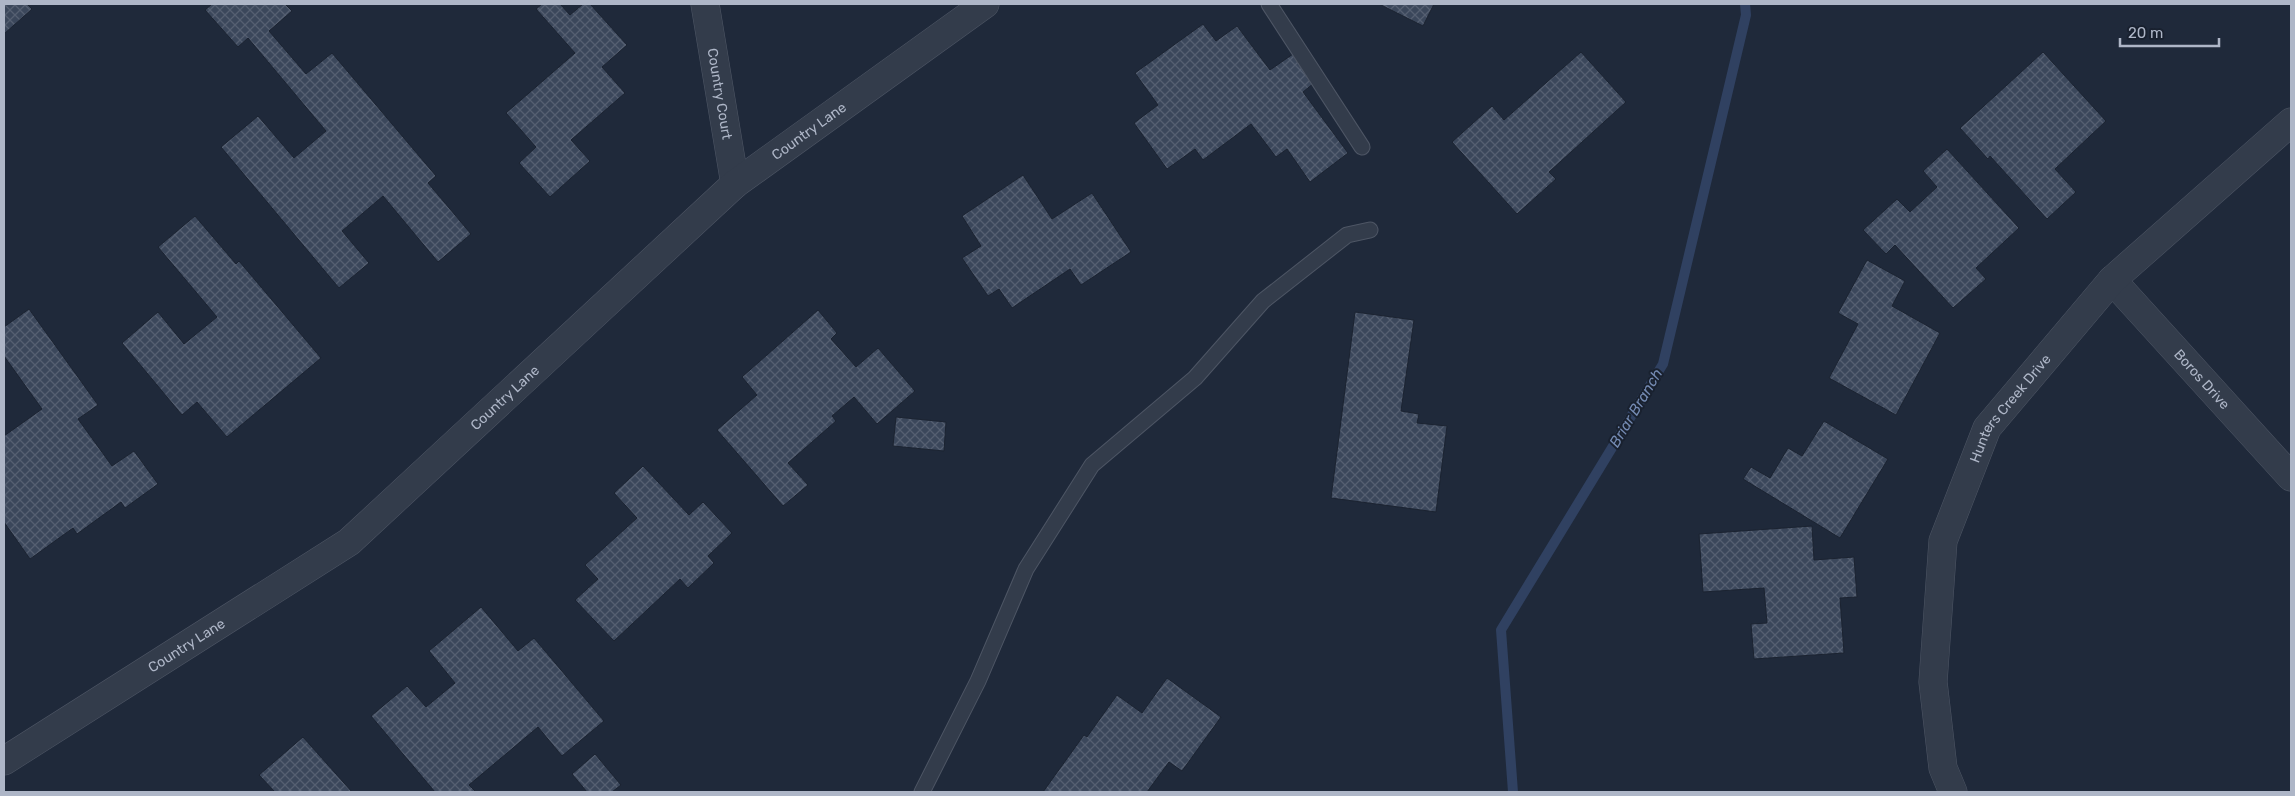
<svg xmlns="http://www.w3.org/2000/svg" width="2295" height="796" viewBox="0 0 2295 796" font-family="Rubik,sans-serif">
<style>
.lines{fill:none;stroke-linecap:round;stroke-linejoin:round}
.stream{stroke:#304161;stroke-width:10}
.building{fill:url(#building-cross-hatch);stroke:#1b2331}
.lane-casing{stroke:#4e5665;stroke-width:17}
.street-casing{stroke:#4e5665;stroke-width:29}
.lane{stroke:#333c4b;stroke-width:15}
.street{stroke:#333c4b;stroke-width:28}
.labels{text-anchor:middle;dominant-baseline:central;stroke-width:4;stroke-linejoin:round;paint-order:stroke}
.street-label{font-size:14px;fill:#aeb6c7;stroke:#19212f}
.water-label{font-size:15px;font-style:italic;fill:#748ab2;stroke:#19212f}
</style>
<defs>
<pattern id="building-cross-hatch" width="8" height="8" patternUnits="userSpaceOnUse" patternTransform="scale(1.25)"><rect width="8" height="8" fill="#3b475b"/><path d="M0 0l8 8M0 8l8-8" fill="none" stroke="#555f71"/></pattern>
</defs>
<rect width="100%" height="100%" fill="#1f293a"/>
<g class="lines">
<path class="stream" d="M1513,792L1501,630L1663,364L1746,15L1745,4"/>
</g>
<path class="building" d="M4,4H27L32,9L4,34Z
M212,4H285L292,11L269,31L306,74L332,53L436,176L428,183L471,234L438,262L383,196L342,231L369,263L339,288L221,147L258,116L294,158L326,131L248,38L238,47L205,10Z
M542,4H560L570,15L583,4H590L627,45L602,67L625,93L571,140L590,161L550,197L519,163L536,147L506,113L575,53L536,9Z
M1379,4H1434L1423,26Z
M1203,24L1216,41L1237,26L1270,70L1293,54L1314,83L1303,92L1348,153L1310,182L1287,149L1276,157L1251,124L1203,160L1195,149L1167,169L1134,123L1158,105L1135,73Z
M1581,52L1626,102L1549,172L1556,179L1517,214L1452,142L1492,106L1504,120Z
M2043,52L2106,121L2055,169L2076,192L2047,219L1990,156L1988,159L1960,128Z
M1947,149L2019,228L1976,268L1986,279L1953,308L1895,245L1886,254L1863,230L1897,199L1910,212L1937,187L1923,171Z
M1023,175L1052,219L1092,193L1131,252L1081,285L1070,269L1012,308L999,289L988,296L962,258L981,246L962,216Z
M195,216L236,264L239,261L321,358L227,437L197,402L182,415L122,343L158,312L184,344L217,317L158,247Z
M1867,260L1905,281L1892,306L1940,333L1896,415L1829,378L1858,324L1838,313Z
M29,309L98,405L78,419L112,466L134,451L158,484L125,508L121,502L77,534L73,528L30,559L4,522V436L42,409L4,356V327Z
M818,310L837,333L831,339L856,367L878,348L915,391L877,424L854,397L832,416L836,421L788,463L808,485L783,506L717,430L757,395L742,377Z
M1355,312L1414,320L1401,411L1419,414L1417,423L1447,426L1436,512L1331,498Z
M896,417L946,422L944,451L893,446Z
M1824,421L1888,459L1840,538L1743,479L1751,467L1770,478L1788,448L1802,456Z
M643,466L689,515L703,502L732,533L708,556L714,563L688,588L680,579L614,641L575,600L598,579L585,565L637,518L614,493Z
M1812,526L1814,560L1854,557L1857,597L1840,598L1844,653L1754,659L1751,624L1767,623L1764,588L1703,592L1699,534Z
M481,607L518,651L534,638L604,721L562,756L538,727L469,785L476,792H435L371,716L407,686L426,707L455,683L429,651Z
M1167,678L1221,717L1182,771L1169,762L1147,792H1043L1084,735L1087,737L1117,695L1142,713Z
M303,737L352,792H275L259,775Z
M595,754L621,785L612,792H587L572,774Z"/>
<g class="lines">
<defs>
<path id="lane" d="M1269,4L1362,147
M922,792L978,681L1026,569L1092,465L1195,378L1263,301L1347,235L1370,230"/>
<g id="street">
<path id="s1" d="M705,4L735,184"/>
<path id="s2" d="M2112,280L2291,477"/>
<path id="s3" d="M4,761L349,542L735,184L985,4"/>
<path id="s4" d="M1953,792L1943,768L1933,682L1943,541L1987,428L2112,280L2291,122"/>
</g>
</defs>
<use href="#lane" class="lane-casing"/>
<use href="#street" class="street-casing"/>
<use href="#lane" class="lane"/>
<use href="#street" class="street"/>
</g>
<g class="labels">
<g class="street-label">
<text stroke="none"><textPath href="#s1" startOffset="91">Country Court</textPath></text>
<text stroke="none"><textPath href="#s3" startOffset="1026">Country Lane</textPath></text>
<text stroke="none"><textPath href="#s2" startOffset="134">Boros Drive</textPath></text>
<text stroke="none"><textPath href="#s3" startOffset="621">Country Lane</textPath></text>
<text stroke="none"><textPath href="#s4" startOffset="404">Hunters Creek Drive</textPath></text>
<text stroke="none"><textPath href="#s3" startOffset="216">Country Lane</textPath></text>
</g>
<g class="water-label">
<text transform="translate(1636 408) rotate(-59)">Briar Branch</text>
</g>
</g>
<rect width="2295" height="796" fill="none" stroke="#aeb6c7" stroke-width="10"/>
<path d="M2120 38v8h99v-8" fill="none" stroke="#aeb6c7" stroke-width="2.5"/>
<text x="2128" y="38" font-size="15" fill="#aeb6c7" stroke="#19212f" stroke-width="4" paint-order="stroke">20 m</text>
</svg>
